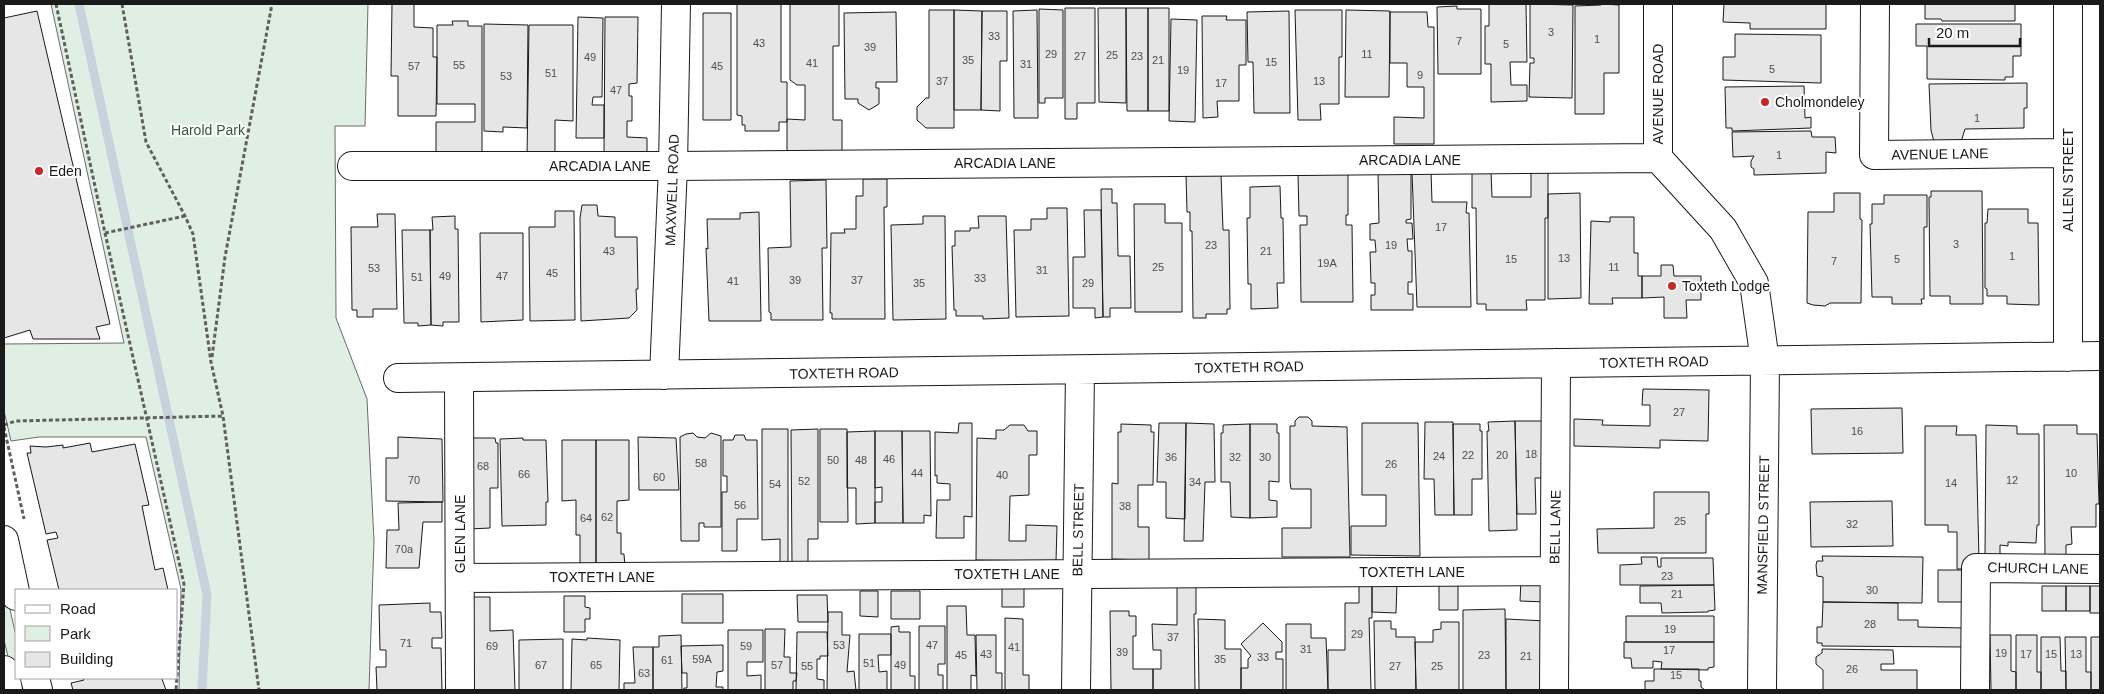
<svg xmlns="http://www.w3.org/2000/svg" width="2104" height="694" viewBox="0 0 2104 694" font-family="Helvetica,sans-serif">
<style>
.green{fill:#e0efe3;stroke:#6a6a6a}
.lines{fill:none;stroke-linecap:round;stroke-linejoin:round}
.stream{stroke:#c6d2dc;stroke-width:9}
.building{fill:#e6e6e6;stroke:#1a1a1a}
.minor-casing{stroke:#1a1a1a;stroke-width:30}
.path{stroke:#5f5f5f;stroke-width:3;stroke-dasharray:4 2.5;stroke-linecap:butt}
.minor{stroke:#fff;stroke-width:28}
.poi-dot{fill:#c62828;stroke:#fff;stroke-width:2}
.labels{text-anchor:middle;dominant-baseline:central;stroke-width:4;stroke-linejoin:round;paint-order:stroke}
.number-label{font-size:11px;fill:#4d4d4d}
.street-label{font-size:14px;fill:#1a1a1a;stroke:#fff}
.poi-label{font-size:14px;fill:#1a1a1a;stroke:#fff;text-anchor:start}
.park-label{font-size:14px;fill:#2b5a34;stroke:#fff}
</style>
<rect width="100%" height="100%" fill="#fff"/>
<path class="green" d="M51,4H368L365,126H335L336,318L367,399L374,541L369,690H179L181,589L146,437H39L11,441L4,411V344L124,343Z
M4,583L16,636V678H26L29,690H16L4,640Z"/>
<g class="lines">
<path class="stream" d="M79,4L207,595L202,690"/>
</g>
<path class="building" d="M392,4H414V27L433,28V57H437L436,116H398V76H391Z
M737,4H781V82H787V122H779V131H745V125H742V116L737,115Z
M790,4H839V46H833V120H842V152H787V119L805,120V85H797L790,80Z
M1489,4H1526L1527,62H1510L1511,85H1527V101L1491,102V64H1485V26H1489Z
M1530,4L1573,5L1572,98L1529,97L1530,63H1534V58H1530Z
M1602,4L1619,5V73H1604V114H1575V6L1601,5Z
M1724,4H1826V29H1750V23L1723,22Z
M1925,4H2015V21H1942L1941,19H1925Z
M1457,6V9H1481V74H1438L1437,7Z
M1065,8H1095V103H1077V119H1065Z
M1098,8H1126V103L1099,102Z
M1126,8H1148V111H1127Z
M1148,8H1169V111H1148Z
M1039,9L1063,10V98H1045V103H1039Z
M929,10H954V128H926L917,120V107L926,98H929Z
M954,10L982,11L981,110H954Z
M1037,10L1038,118H1014L1013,11Z
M1295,10H1342V57H1339V104H1320L1321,120H1298Z
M1346,10L1390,11L1389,97H1345Z
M37,11L110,324L96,327L100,339H33L30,330L4,338V18Z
M982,11H1007V61H1000V111L981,110Z
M1289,11L1290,113H1254L1253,62H1248L1247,12Z
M896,12L897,82H876V88H879V104L869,110L858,103V99H845L844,13Z
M1390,12H1427L1428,27H1434V144H1394V117L1424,118V87H1407V63H1390Z
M703,13H731V120H703Z
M1202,16H1227L1226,20H1246V65H1239V101H1217L1218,117L1203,118Z
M578,17L603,18L602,97H593L592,105H604V138H576Z
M605,17H638L637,83L629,84V96H632V121H627V137L647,138V155H604Z
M1171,19L1197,20L1195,122L1169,121Z
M452,21H468V26H482V154L436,153V122H475V104H437V25H453Z
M484,24L528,25L527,128L503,127V132L484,131Z
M1916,24H2021V56H2013V77H2005V80L1927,79V46H1916Z
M529,25H573V121L555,120V157H527Z
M1735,34L1821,35V83L1723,80V57H1735Z
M2027,83V108H2024V128L1965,129L1961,142H1934L1931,130L1929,84Z
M1804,86L1805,118L1811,117V128L1732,131V128H1726L1725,87Z
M1811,131L1812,137H1835L1836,153L1826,152V173L1754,175V169L1751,167V161L1754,156L1733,157L1732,132Z
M1531,170H1548V218H1545V300H1526L1527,310H1486V304H1477L1476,208H1472V171H1491L1492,197H1531Z
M1431,171L1432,202H1467L1466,213H1469L1471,307H1417L1412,172Z
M1378,172H1411V219L1406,220V223H1412L1413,239H1407L1408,251H1412V282H1408V294H1413V310H1371V295H1375V283H1371L1370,252H1376L1375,240H1370V224L1379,223Z
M1348,174V215H1346V225H1352L1353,302H1301L1300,225H1307V216H1299L1298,175Z
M1186,175H1221L1223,230H1229L1230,309H1227V314H1206V318H1193L1192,231H1190V212H1187Z
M863,179H887V207H884L885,319H832V313H830L831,233H845L844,229H856V196H863Z
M826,180L827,248H822L823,320H771V313L769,312L768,248L791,247L790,181Z
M1280,186L1281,218H1283L1284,283H1277L1278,308L1251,309V284H1248L1247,218H1250V187Z
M1101,189H1112V203H1117L1118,256H1130L1131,308H1110V317H1103Z
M1931,191H1982L1983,304H1950V296H1930L1929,197H1931Z
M1580,193L1581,298L1548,299V194Z
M1834,193H1860V219L1862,220L1861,303H1830L1825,306L1813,305L1807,303L1808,212H1834Z
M1884,195H1927V227H1924V299H1921L1922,304H1892V297H1872L1870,224H1872V204H1884Z
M1134,204H1165V223H1182V312H1135Z
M582,205H597L598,216L615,217V237H637L638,289H636L637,310L629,318L581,321L580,218Z
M1047,208H1067L1069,316L1016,317L1014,230H1031V219H1047Z
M1988,209H2028V223H2038L2039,305L2007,304V296H1987V289L1985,288V223H1987Z
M1084,210H1101L1103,317L1095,318V308H1073V257H1085Z
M555,211H574L575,320L530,321L529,227H555Z
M759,212L761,321H709L706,248L708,249L707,219H740V213Z
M377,214H395L397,309H373V317H357V310H352L351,227H378Z
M455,216V229H458L459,322H443V326L431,325L430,230H433L432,217Z
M923,216H945L946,319L893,320L891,225L923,224Z
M978,216H1006L1009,318L983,319V316H956V310H954L952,246H955V231H970V228H979Z
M1610,217H1634V253H1638V276H1642V298H1612L1613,304H1589L1591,221L1610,222Z
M402,230H430L431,325L418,326V323H404Z
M480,233H523V320L481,322Z
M1661,265H1673L1674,276H1701V300H1686L1687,318H1664V297L1642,298V276H1661Z
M1643,389L1709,390L1708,441L1660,440V448L1574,446V419L1603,420L1602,425L1650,426V405H1642Z
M1902,408L1903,453L1812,454L1811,409Z
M1299,417H1308L1312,421V426L1347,427L1350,557H1282V528H1311V489H1291L1290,482V426H1295V421Z
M1515,421H1543L1545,478H1535L1536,514H1517Z
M1515,421L1517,530L1489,531L1487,431H1489L1488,422Z
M1425,422H1453L1454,515H1435L1434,479H1424Z
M959,423H972V517L964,516V538H936L937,500H950V484L937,483V475L935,476V432L958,433Z
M1159,423H1186L1185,519L1166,518V482H1157Z
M1186,423L1214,424L1215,482H1205L1203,541H1184Z
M1362,423H1418L1420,556L1351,555V526H1386V495H1362Z
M1121,424L1151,425V432H1154L1153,485H1138V527H1149V560L1112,559V483L1118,484V432H1121Z
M1250,424H1277V433H1279V482L1269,481V500L1277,501V517L1250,518Z
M1250,424V518L1231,517L1230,482H1221V433H1223V425Z
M1453,424H1480V431H1482V479H1472V515H1454Z
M1010,425H1024L1028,431H1037V455H1029V495L1010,496L1009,541H1026V525L1057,526L1056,561L976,560L977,438L996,439V430H1004Z
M1986,425L2017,426V434H2039V525H2037L2036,543L2008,542V546L2000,545V555H1985Z
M2044,425H2077V434H2097L2099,504H2096V527H2071L2072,544L2066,545V559H2045Z
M1925,426H1957L1956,435H1976L1979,560L1965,559V569H1957V532H1948V525H1925Z
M762,429H788V564H780V539L762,540Z
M818,429V539H808V565H792L791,430Z
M820,429H847L848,522H820Z
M875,431H902L903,523H875V502H882V487L875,488Z
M875,431V523L856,524V488H847V432Z
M902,431H930L931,516L924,515V523H903Z
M693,433L697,437L705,438L711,433L721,436V527H704V523H699V541H681L680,437L686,434Z
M735,435H744L746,440H757L758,519H737V551H722V492H727V476H723V440H733Z
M398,437L442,439L443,502L386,501V458H398Z
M638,437L676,438L679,490H639Z
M471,438H495L496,443H498V488H490V528L469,529Z
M523,438V440H546L548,502H546V525L502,526L500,439Z
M562,440H596V567H580V535H576V500L562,501Z
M596,440H629V500L617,501V533H621V554H624L625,567H596Z
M90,443L92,452L135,444L149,505L142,506L155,570L163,568L168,590H59L47,540L58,538L56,532L46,534L27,453H31L30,446L46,447L63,445V448Z
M1654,492H1709V514H1706V553H1598L1597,529L1654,528Z
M1892,501L1893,546L1811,547L1810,502Z
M442,502V522H423L419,568H386L387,530H399L398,503Z
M1822,556L1923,557L1922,603L1823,602V577L1817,576L1816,565L1817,561H1823Z
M1641,557H1657L1658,567H1661V558H1713L1714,585H1620V565L1642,564Z
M1938,570H1966V602H1938Z
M1521,579H1546V602L1520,601Z
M1359,582H1372V618H1369L1371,690H1328V650H1345V603H1359Z
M1372,582H1397L1396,613L1372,612Z
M1439,583H1458V610H1439Z
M1177,584H1196V614H1194L1195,690H1153V669H1161V650H1153L1152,624L1177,625Z
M1714,585L1715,610L1708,611V612L1662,613L1661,603H1640V586Z
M2042,586H2066V611H2042Z
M2066,586H2090V611H2066Z
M2090,586H2100V613H2090Z
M1002,588H1024V607H1002Z
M860,591H878V617L860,616Z
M891,591H920V619H891Z
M682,594H723V623H682Z
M797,595H827L828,622H798Z
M564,596H585V607L590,608V619H585V632H564Z
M471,597H490V631L513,630L515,690H471Z
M1823,602L1898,603V620H1918V627L1964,628V647L1822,646V643H1817V627H1822Z
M430,603V612H441L442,638H432V648H441L442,690H377L376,667H386V650H380L379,605Z
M947,606H966L967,635H975L976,676L971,675V690H947Z
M1505,609L1506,690H1463V610Z
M1110,611H1129V616H1136V636H1133V669H1153V690H1111Z
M828,612H842V635H850L847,672L854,671L856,690H827Z
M1626,616H1714V642H1626Z
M1005,618L1023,619V675H1029V690H1005Z
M1198,619L1225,620V649H1241V690H1199Z
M1506,619L1546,621L1547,690H1506Z
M1374,621H1391V629H1396V637H1415L1416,690H1375Z
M1441,622H1459V690H1416L1415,642H1433V630L1441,629Z
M1263,623L1282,642V652H1276V659H1283V690H1241V668H1248V659L1251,656L1241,644Z
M1286,624H1311V638H1326L1328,690H1286Z
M899,626V632H910V676H915V690H891V627Z
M919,626H945V664H938V675H943V690H919Z
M765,629H785L784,657H790V673H797L796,681H793V690H765Z
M728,630H763V662H747V676L761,675V690H728Z
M797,632H827L828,656H820V659H817V679L824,680V690H796Z
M859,634H891V655H878L879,672L887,671V690H859Z
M681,635L682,690H653V647H659V636Z
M976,635H996V673H1002V690H977Z
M1990,635H2011V671L2016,672V690H1991Z
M2016,635H2037V672H2041V690H2016Z
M2041,637H2060L2061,671H2066V690H2041Z
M2065,637H2086V672H2091V690H2066Z
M2091,637H2100V690H2091Z
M587,638L620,640L619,690H571L572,639L587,640Z
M563,639V690H519V640Z
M1624,642H1714V667L1708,668V670L1661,669L1662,662L1653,661V668H1632L1631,658H1624Z
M723,645V671L717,672L716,687H723V690H684V688H687V673H682L681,646Z
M633,647H653V690H624V683H635Z
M1822,649L1893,650L1894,664H1881V670H1917V690H1823V670L1816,664V657L1822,653Z
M1654,669H1699V681H1701V687L1705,690H1645V681H1654Z
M83,678H166L162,679L166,690H73L71,683L84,680Z"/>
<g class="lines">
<defs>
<path id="minor" d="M1658,4V158L1723,229L1754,283L1765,361L1762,690
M1875,4L1874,155L2068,153
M2068,4V357
M352,166H673L1658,158
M664,375L673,166L676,4
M398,378L2100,356
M459,378L460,690
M4,540L16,596
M460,578L1554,571
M4,670L8,690
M35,678L38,690
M1076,690L1080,370
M1554,690L1556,363
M1975,690L1976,568L2100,569"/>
</defs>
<use href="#minor" class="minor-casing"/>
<path class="path" d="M56,4L105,233L184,584L176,690
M122,4L146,142L185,216L193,234L211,362L223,416L259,690
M105,233L185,216
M212,357L225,257L272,4
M4,425L16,421L223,416
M4,427L24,519"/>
<use href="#minor" class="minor"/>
</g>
<g class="poi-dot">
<circle cx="1765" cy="102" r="5"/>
<circle cx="39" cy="171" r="5"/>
<circle cx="1672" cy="286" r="5"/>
</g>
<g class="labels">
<g class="number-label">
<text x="1551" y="32">3</text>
<text x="994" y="36">33</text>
<text x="1597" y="39">1</text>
<text x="1459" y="41">7</text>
<text x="759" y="43">43</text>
<text x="1506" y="44">5</text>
<text x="870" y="47">39</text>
<text x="1051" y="54">29</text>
<text x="1367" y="54">11</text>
<text x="1112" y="55">25</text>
<text x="1080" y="56">27</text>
<text x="1137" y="56">23</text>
<text x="590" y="57">49</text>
<text x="968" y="60">35</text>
<text x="1158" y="60">21</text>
<text x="1271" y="62">15</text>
<text x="812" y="63">41</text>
<text x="1026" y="64">31</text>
<text x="459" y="65">55</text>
<text x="414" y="66">57</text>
<text x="717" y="66">45</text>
<text x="1772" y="69">5</text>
<text x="1183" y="70">19</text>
<text x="551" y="73">51</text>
<text x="1420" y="75">9</text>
<text x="506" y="76">53</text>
<text x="942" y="81">37</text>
<text x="1319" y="81">13</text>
<text x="1221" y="83">17</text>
<text x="616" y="90">47</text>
<text x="1977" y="118">1</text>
<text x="1779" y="155">1</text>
<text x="1441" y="227">17</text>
<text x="1956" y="244">3</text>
<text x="1211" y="245">23</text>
<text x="1391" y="245">19</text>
<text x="609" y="251">43</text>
<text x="1266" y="251">21</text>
<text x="2012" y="256">1</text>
<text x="1564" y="258">13</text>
<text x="1511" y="259">15</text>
<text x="1897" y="259">5</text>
<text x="1834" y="261">7</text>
<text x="1327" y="263">19A</text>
<text x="1158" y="267">25</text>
<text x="1614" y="267">11</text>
<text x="374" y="268">53</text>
<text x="1042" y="270">31</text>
<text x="552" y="273">45</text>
<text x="445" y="276">49</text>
<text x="502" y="276">47</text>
<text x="417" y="277">51</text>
<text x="980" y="278">33</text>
<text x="795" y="280">39</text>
<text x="857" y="280">37</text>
<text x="733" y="281">41</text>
<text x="919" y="283">35</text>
<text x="1088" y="283">29</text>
<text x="1679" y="412">27</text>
<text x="1857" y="431">16</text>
<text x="1531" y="454">18</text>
<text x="1468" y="455">22</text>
<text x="1502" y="455">20</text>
<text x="1439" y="456">24</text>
<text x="1171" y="457">36</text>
<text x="1235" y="457">32</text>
<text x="1265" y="457">30</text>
<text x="889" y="459">46</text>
<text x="833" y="460">50</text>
<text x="861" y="460">48</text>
<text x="701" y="463">58</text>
<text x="1391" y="464">26</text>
<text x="483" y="466">68</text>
<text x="917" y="473">44</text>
<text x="2071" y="473">10</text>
<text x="524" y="474">66</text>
<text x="1002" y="475">40</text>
<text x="659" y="477">60</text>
<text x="414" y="480">70</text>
<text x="2012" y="480">12</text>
<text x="804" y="481">52</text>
<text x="1195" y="482">34</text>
<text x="1951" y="483">14</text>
<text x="775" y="484">54</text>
<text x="740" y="505">56</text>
<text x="1125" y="506">38</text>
<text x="607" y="517">62</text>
<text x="586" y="518">64</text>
<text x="1680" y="521">25</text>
<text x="1852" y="524">32</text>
<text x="404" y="549">70a</text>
<text x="1667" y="576">23</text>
<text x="1872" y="590">30</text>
<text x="1677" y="594">21</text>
<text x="1870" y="624">28</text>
<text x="1670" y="629">19</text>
<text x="1357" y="634">29</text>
<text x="1173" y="637">37</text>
<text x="406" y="643">71</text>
<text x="839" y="645">53</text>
<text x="932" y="645">47</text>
<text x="492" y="646">69</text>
<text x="746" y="646">59</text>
<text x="1014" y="647">41</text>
<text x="1306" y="649">31</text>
<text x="1669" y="650">17</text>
<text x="1122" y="652">39</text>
<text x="2001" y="653">19</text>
<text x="986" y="654">43</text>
<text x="2026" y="654">17</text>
<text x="2051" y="654">15</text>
<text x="2076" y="654">13</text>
<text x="961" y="655">45</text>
<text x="1484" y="655">23</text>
<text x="1526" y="656">21</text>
<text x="1263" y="657">33</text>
<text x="702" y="659">59A</text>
<text x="1220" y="659">35</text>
<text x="667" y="660">61</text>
<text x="869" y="663">51</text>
<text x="541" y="665">67</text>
<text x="596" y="665">65</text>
<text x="777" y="665">57</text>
<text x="900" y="665">49</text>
<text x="807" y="666">55</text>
<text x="1395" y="666">27</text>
<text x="1437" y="666">25</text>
<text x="1852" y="669">26</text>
<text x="644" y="673">63</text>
<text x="1676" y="675">15</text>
</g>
<g class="street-label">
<text transform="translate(1658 94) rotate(-90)">AVENUE ROAD</text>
<text transform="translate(1940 154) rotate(-1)">AVENUE LANE</text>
<text x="1410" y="160">ARCADIA LANE</text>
<text x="1005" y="163">ARCADIA LANE</text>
<text x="600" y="166">ARCADIA LANE</text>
<text transform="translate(2068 180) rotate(-90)">ALLEN STREET</text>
<text transform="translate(672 190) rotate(-88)">MAXWELL ROAD</text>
<text transform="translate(1654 362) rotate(-1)">TOXTETH ROAD</text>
<text transform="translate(1249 367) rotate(-1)">TOXTETH ROAD</text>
<text transform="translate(844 373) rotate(-1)">TOXTETH ROAD</text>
<text transform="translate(1763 525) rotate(-89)">MANSFIELD STREET</text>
<text transform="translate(1555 527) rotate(-89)">BELL LANE</text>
<text transform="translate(1078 530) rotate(-89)">BELL STREET</text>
<text transform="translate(460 534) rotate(-90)">GLEN LANE</text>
<text transform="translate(2038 568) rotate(1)">CHURCH LANE</text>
<text x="1412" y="572">TOXTETH LANE</text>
<text x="1007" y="574">TOXTETH LANE</text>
<text x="602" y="577">TOXTETH LANE</text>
</g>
<g class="poi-label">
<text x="1775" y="102">Cholmondeley</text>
<text x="49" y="171">Eden</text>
<text x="1682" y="286">Toxteth Lodge</text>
</g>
<g class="park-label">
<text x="208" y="130">Harold Park</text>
</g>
</g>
<rect width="2104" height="694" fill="none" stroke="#1a1a1a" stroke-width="10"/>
<rect x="15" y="589" width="162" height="90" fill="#ffffff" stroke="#a3a3a3"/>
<rect x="25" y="605" width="25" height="8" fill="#ffffff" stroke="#a3a3a3"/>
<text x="60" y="614" font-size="15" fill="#1a1a1a">Road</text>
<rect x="25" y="626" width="25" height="15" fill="#e0efe3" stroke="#a3a3a3"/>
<text x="60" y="639" font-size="15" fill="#1a1a1a">Park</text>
<rect x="25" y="652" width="25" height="15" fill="#e6e6e6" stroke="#a3a3a3"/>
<text x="60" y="664" font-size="15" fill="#1a1a1a">Building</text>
<path d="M1929 38v8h91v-8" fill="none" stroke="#1a1a1a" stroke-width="2.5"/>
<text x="1936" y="38" font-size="15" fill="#1a1a1a" stroke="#ffffff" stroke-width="4" paint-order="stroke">20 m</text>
</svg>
